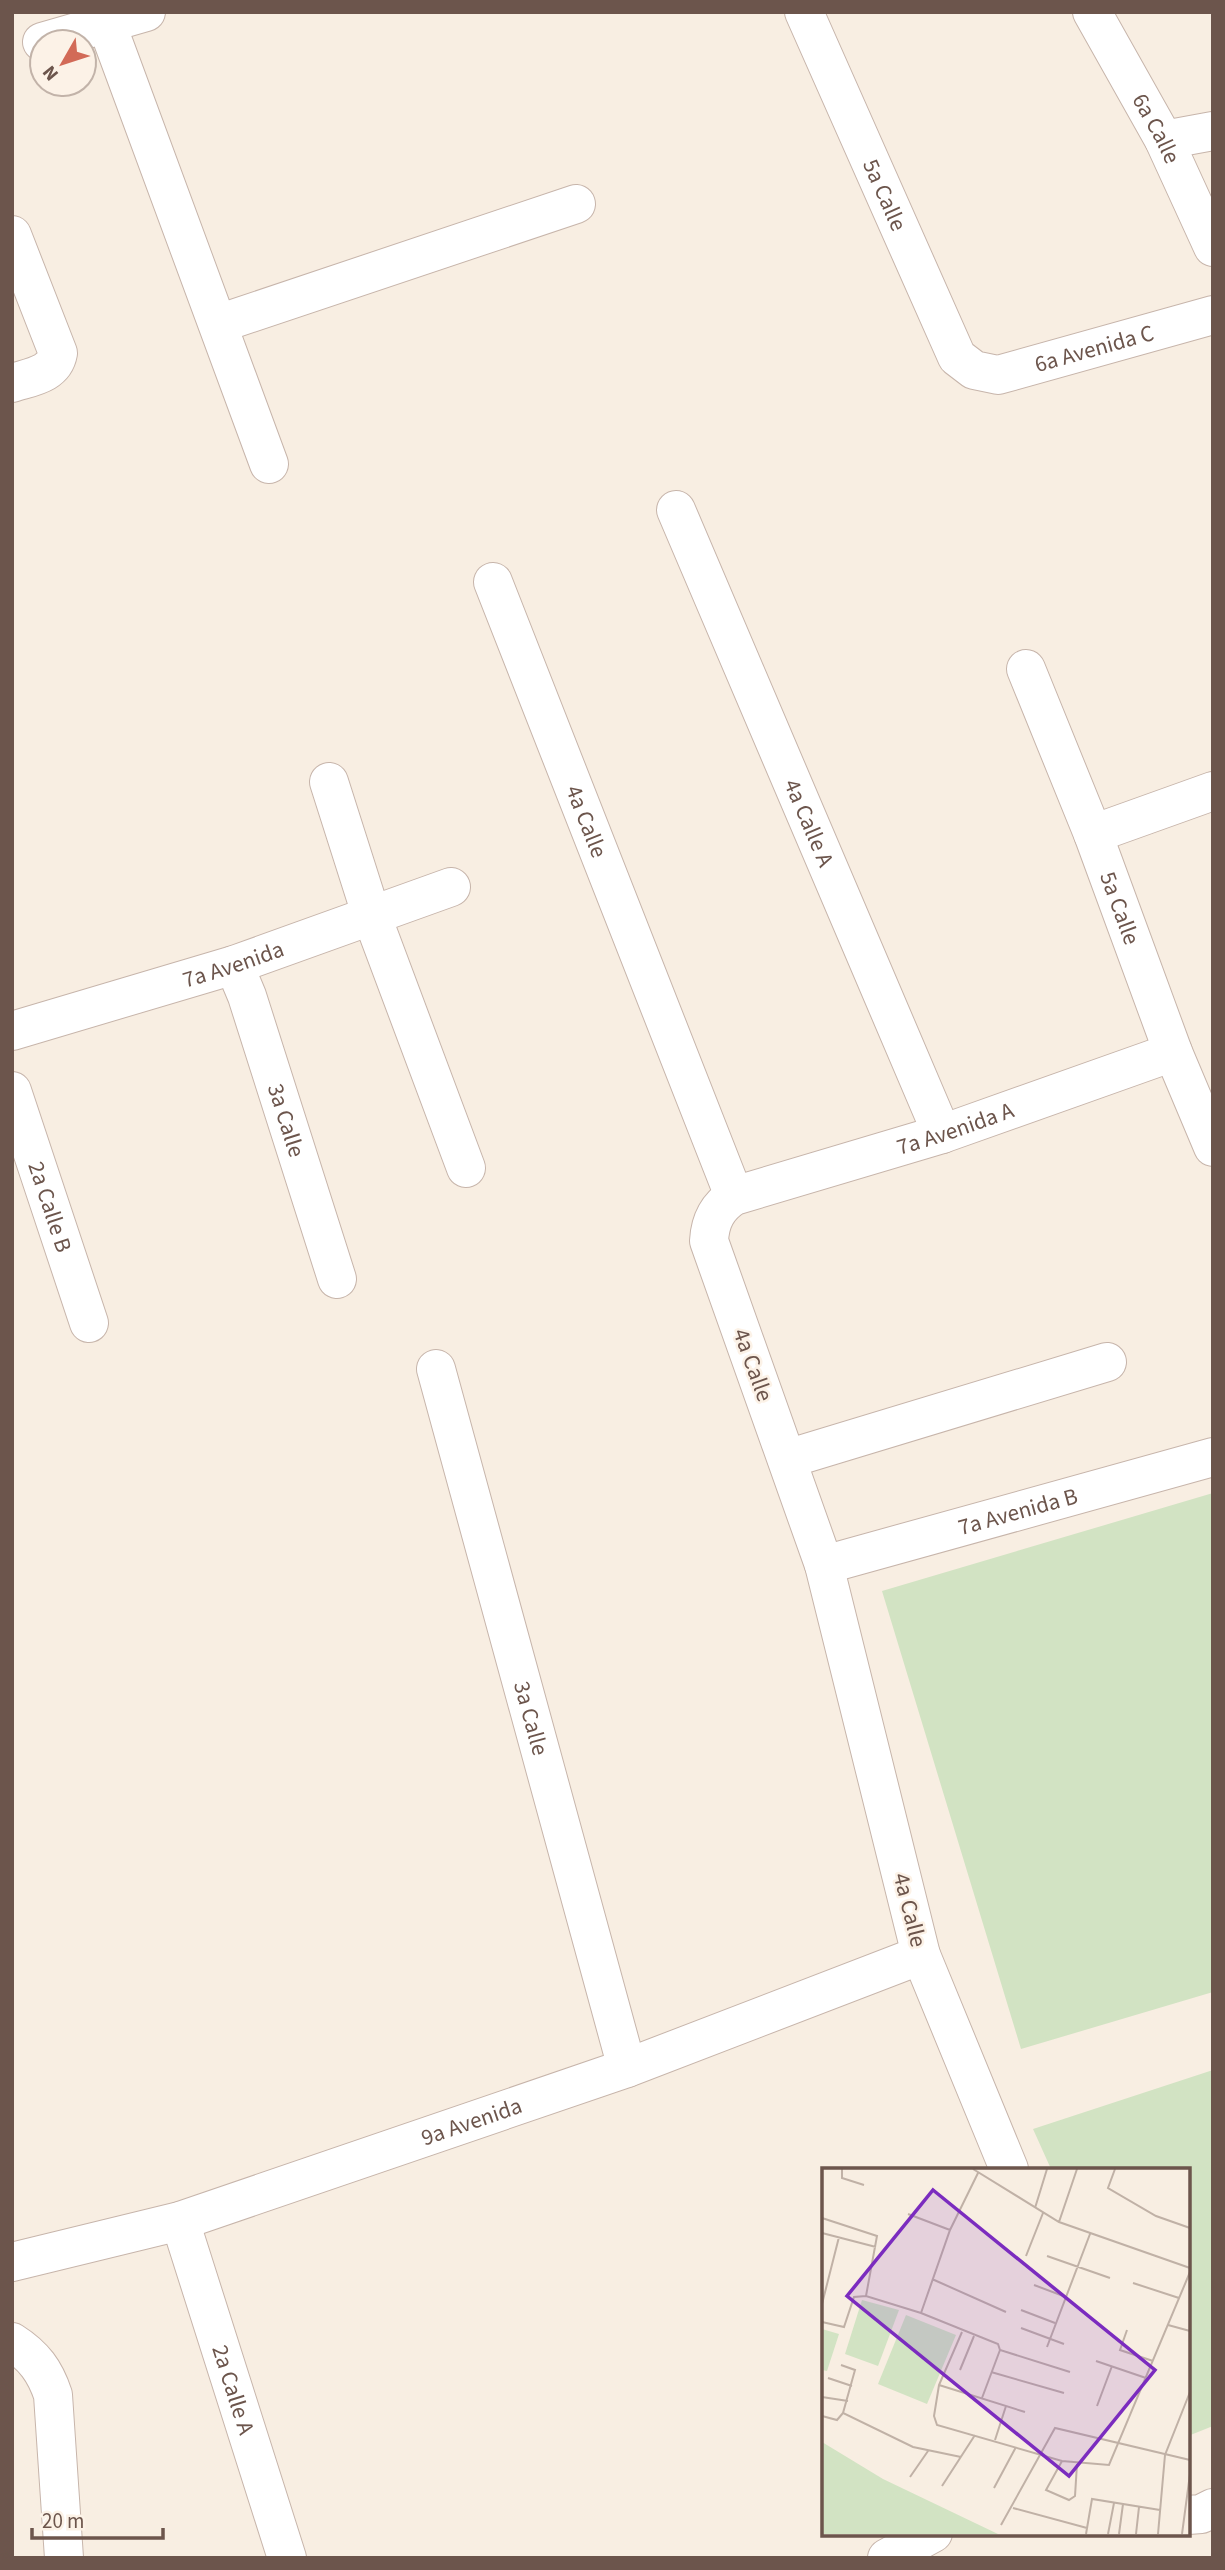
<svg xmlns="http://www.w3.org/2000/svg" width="1225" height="2570" viewBox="0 0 1225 2570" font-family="'Source Sans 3',sans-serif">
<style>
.pitch{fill:#d2e3c3}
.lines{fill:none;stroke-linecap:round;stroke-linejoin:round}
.minor-casing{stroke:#c7b5ab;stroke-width:40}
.minor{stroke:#fff;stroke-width:38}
.labels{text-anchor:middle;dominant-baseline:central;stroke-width:5;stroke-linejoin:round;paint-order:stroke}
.street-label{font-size:23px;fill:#6c554c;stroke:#fcf2e7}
.inset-road{fill:none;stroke:#c0b1a6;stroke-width:2}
.view{fill:#7b2cbf;fill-opacity:0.15;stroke:#7b2cbf;stroke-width:3.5}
.inset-edge{fill:none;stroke:#6c554c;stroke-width:3.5}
</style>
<rect width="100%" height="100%" fill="#f8eee2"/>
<path class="pitch" d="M1213,1493V1992L1021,2049L882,1591Z
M1213,2070V2426L1188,2436V2169H1051L1033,2129Z"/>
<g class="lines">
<defs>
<g id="minor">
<path id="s1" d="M804,12L957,357L974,370L998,375L1213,315"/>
<path id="s2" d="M1092,12L1164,140L1213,247"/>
<path d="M107,25L269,464"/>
<path d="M42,42L146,12"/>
<path d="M1164,140L1213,131"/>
<path d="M12,235L58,353C54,375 30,377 12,383"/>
<path d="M218,324L576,204"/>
<path id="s3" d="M676,510L942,1134"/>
<path id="s4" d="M493,582L734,1196"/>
<path id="s5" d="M1026,669L1093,834L1173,1052L1213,1147"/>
<path d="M329,782L371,914L466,1168"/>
<path d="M1093,834L1213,791"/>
<path id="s6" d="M234,965L247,996L337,1279"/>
<path id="s7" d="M12,1031L234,965L451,887"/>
<path id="s8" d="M12,1091L89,1323"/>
<path id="s9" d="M436,1369L627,2068"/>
<path d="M787,1459L1107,1362"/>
<path id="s10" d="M824,1565L1213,1457"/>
<path id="s11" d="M1009,2169L921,1955L824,1565L709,1241C710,1221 717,1207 734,1196L942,1134L1173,1052"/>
<path id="s12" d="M180,2221L287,2558"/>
<path id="s13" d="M12,2262L180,2221L627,2068L921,1955"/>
<path d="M12,2342C34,2356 45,2371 53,2395L64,2558"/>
<path d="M1188,2515L1201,2514L1213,2508"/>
<path d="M887,2558L933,2533"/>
</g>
</defs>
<use href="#minor" class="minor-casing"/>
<use href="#minor" class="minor"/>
</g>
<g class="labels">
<g class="street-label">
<text stroke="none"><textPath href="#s2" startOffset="133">6a Calle</textPath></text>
<text stroke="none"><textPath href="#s1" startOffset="200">5a Calle</textPath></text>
<text stroke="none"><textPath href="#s1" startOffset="523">6a Avenida C</textPath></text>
<text stroke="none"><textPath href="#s4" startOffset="257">4a Calle</textPath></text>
<text stroke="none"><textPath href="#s3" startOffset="340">4a Calle A</textPath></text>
<text stroke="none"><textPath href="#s5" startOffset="257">5a Calle</textPath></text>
<text stroke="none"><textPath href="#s7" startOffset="231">7a Avenida</textPath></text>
<text stroke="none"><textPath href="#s6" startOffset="164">3a Calle</textPath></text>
<text stroke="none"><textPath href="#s11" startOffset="1262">7a Avenida A</textPath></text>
<text stroke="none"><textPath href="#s8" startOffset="122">2a Calle B</textPath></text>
<text transform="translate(753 1365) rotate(70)">4a Calle</text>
<text stroke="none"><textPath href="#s10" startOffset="201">7a Avenida B</textPath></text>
<text stroke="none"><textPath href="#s9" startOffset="362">3a Calle</textPath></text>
<text transform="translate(910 1910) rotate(76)">4a Calle</text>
<text stroke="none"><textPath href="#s13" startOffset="481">9a Avenida</textPath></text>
<text stroke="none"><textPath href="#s12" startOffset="177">2a Calle A</textPath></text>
</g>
</g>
<g transform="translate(822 2168)">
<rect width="368" height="368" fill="#f8eee2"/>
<path d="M0,274L61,311L176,366H0Z" fill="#d2e3c3"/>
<path d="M40,132L77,142L56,198L23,186ZM84,147L134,167L105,236L56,216ZM0,161L17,166L5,203L0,202Z" fill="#d2e3c3"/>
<path class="inset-road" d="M20,1V10L42,17M151,1L237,54L368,100M293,1L286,20L334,48L368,60M213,40L225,1M86,46L128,62M0,50L55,68L44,128M237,54L255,1M0,65L54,79M204,88L221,45M225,88L288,110M110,111L184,144M311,115L357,130M212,117L244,129M0,136L17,69M199,142L233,155M99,145L128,62L156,5M0,154L22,159L32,129L44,128L99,145L176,176L178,182L248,204M346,157L368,163M199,160L242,176M305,162L298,182L331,193M140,164L117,217L112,248L115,257L240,293L287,297L368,104M225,179L268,66M274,193L324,210M19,197L33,202L21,245L91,279L139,289M138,202L152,168M169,204L242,225M6,210L30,218M117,217L203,244M0,229L26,233M160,230L178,182M275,238L290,198M0,248L15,252L21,245M173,272L184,238M240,293L224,322L247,332L253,328L255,296M88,309L106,283M120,318L153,267M172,320L194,279M191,340L265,360M179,357L233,260L368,292M264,366L270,331L338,342M286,366L292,335M297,366L301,336M314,366L317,339M336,366L343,287L368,224M360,366L368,306"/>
<path class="view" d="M111,22L333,202L247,308L25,128Z"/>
<rect width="368" height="368" class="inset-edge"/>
</g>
<rect width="1225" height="2570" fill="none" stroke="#6c554c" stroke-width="28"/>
<g transform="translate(63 63) rotate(231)"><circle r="33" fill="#fcf2e7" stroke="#c2b3a9" stroke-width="2"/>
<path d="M0-5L12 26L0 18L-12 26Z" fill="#d26a57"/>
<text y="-10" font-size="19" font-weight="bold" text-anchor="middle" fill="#6c554c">N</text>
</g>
<path d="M32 2528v10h131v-10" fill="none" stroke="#6c554c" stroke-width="3.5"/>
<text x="42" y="2528" font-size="21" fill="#6c554c" stroke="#fcf2e7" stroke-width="5" paint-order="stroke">20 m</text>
</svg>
